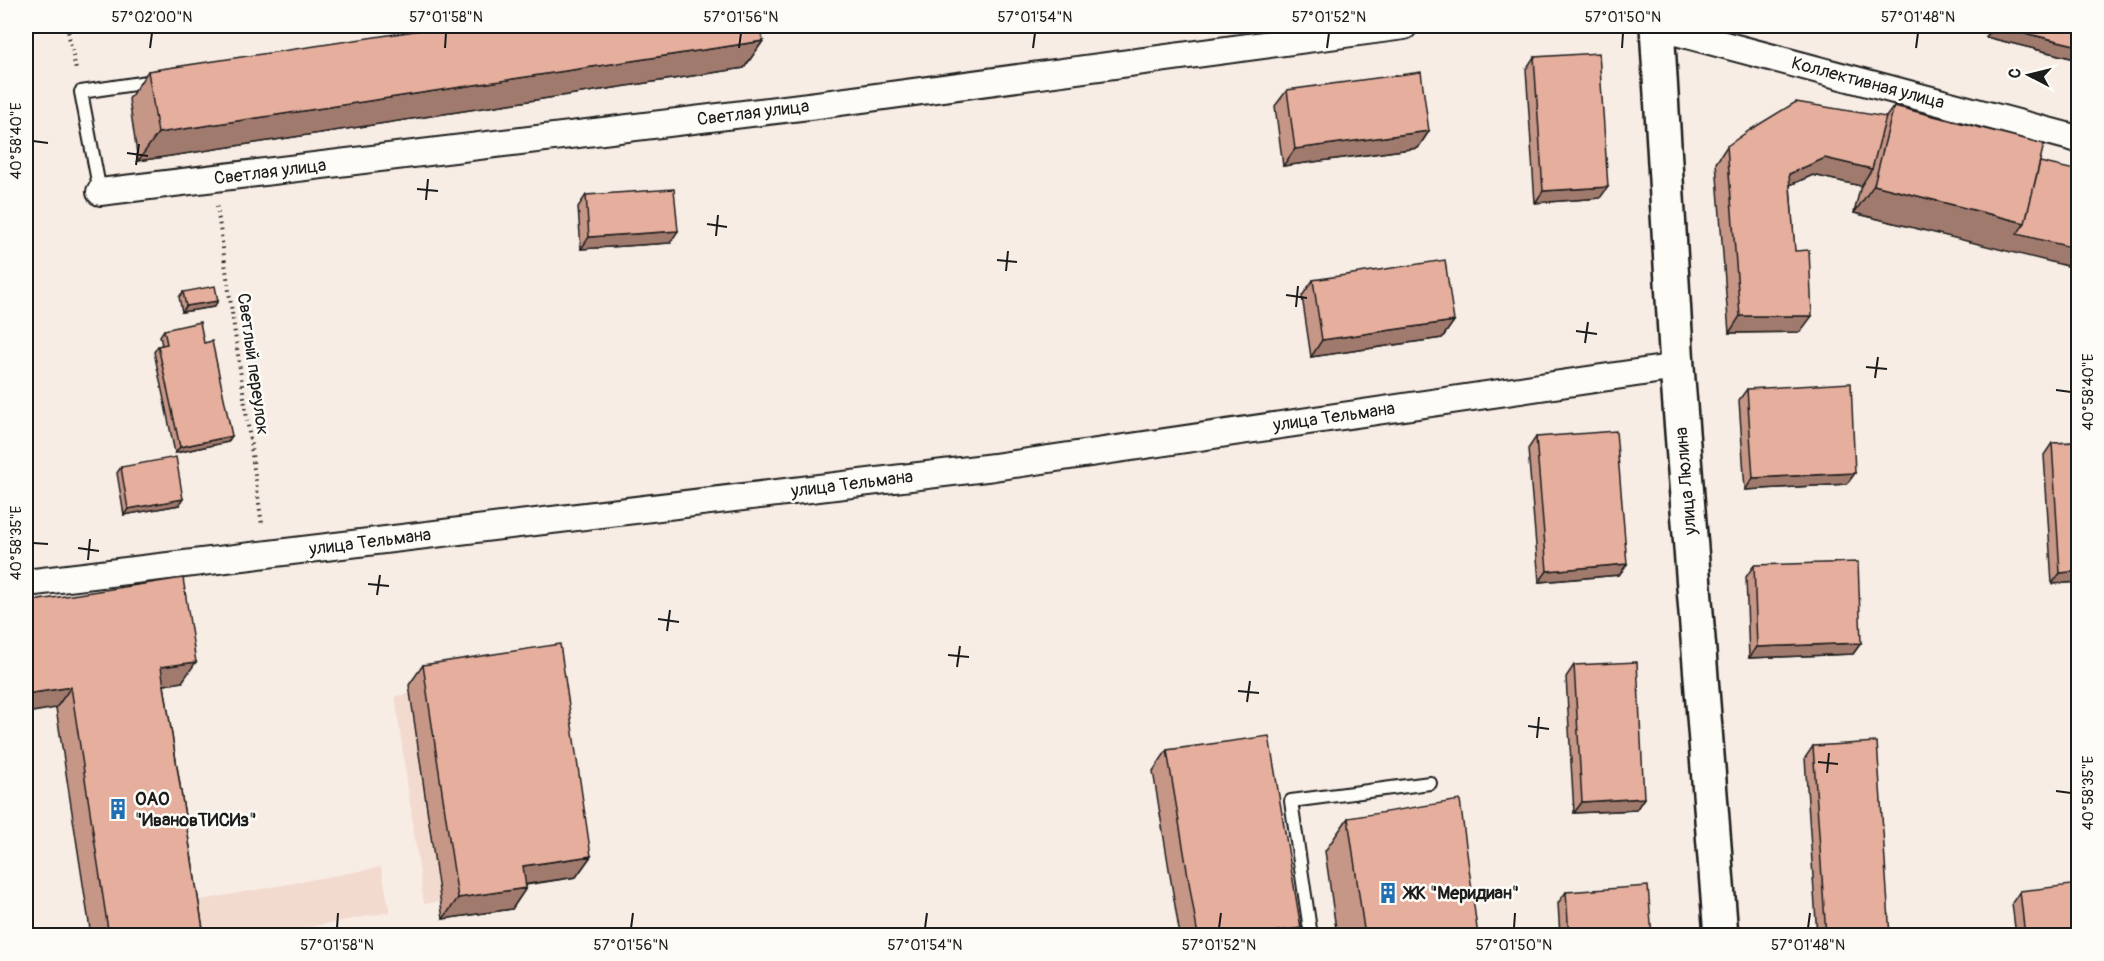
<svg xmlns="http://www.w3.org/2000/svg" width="2104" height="961" viewBox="0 0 2104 961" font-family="Pangolin,sans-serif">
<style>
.built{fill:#f3dacf}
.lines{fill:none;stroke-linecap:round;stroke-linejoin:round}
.lane-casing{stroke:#1c1c1c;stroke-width:16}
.street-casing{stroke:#1c1c1c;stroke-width:30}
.secondary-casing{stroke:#1c1c1c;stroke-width:38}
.path{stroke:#1c1c1c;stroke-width:4;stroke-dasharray:1.5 4.5;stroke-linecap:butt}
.lane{stroke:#fdfcf7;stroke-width:12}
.street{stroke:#fdfcf7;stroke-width:26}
.secondary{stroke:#fdfcf7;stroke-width:33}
.wall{fill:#c69687;stroke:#1c1c1c;stroke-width:1.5}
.shaded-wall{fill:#a17a6e;stroke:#1c1c1c;stroke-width:1.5}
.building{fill:#e6af9d;stroke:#1c1c1c;stroke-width:1.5}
.ticks{fill:none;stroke:#1c1c1c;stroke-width:2}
.labels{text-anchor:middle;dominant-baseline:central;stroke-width:5;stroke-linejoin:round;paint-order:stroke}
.street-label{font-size:18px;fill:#1c1c1c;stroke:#fdfcf7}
.poi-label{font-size:18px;font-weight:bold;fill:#1c1c1c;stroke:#fdfcf7;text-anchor:start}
.neatline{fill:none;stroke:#1c1c1c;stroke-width:2}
.ticks-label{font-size:15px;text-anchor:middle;fill:#1c1c1c}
</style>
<rect width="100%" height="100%" fill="#f8ede5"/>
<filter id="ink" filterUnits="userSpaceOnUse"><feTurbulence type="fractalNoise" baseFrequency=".0167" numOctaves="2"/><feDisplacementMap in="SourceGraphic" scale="12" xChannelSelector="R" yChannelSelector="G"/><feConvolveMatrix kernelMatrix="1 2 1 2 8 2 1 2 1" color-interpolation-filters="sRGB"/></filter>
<g filter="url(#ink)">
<path class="built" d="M455,687L483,896L424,904L395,696Z
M381,867L390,912L267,935L185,936L179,904Z"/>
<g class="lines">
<defs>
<path id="lane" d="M100,192L81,92L154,81
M1311,936L1291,801L1430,783"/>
<path id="street" d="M1657,27L2078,139
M100,192L817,105L1404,26
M26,583L994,467L1677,367"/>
<path id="secondary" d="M1657,26L1677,367L1721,936"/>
</defs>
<use href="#lane" class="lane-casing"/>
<use href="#street" class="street-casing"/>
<use href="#secondary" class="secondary-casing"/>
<path class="path" d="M67,26L76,70
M217,206L262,525"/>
<use href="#lane" class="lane"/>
<use href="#street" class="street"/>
<use href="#secondary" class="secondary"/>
</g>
<path class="wall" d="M1989,26H2079V60L1986,37Z
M763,41L744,68L138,161L129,99L148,71Z
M1534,57L1600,198L1535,203L1526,69Z
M1287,90L1429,131L1418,148L1283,166L1275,106Z
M1894,106L2006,250L1854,213L1861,185V186L1813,175L1790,185L1800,332L1729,333L1716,163L1727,146L1886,117Z
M586,195L670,243L581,249L578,207Z
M1313,280L1454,321L1442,338L1311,357L1302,296Z
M183,292L214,307L182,312L179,297Z
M164,330L204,343L228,442L175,453L154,352L158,346L162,345L160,336Z
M1747,389L1855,473L1847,484L1745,490L1739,400Z
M1536,437L1627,564L1619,575L1539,582L1528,449Z
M2079,442V582L2052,584L2044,455L2052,443Z
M121,467L179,505L124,515L117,473Z
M1754,565L1861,643L1853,654L1749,658L1746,577Z
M26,602L182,682L164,685L203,929L198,936H91L56,708Z
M423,665L591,856L576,877L526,885V888L512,909L443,919L409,685Z
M1574,665L1644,798L1636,810L1574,813L1566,677Z
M1813,746L1890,936H1817L1805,758Z
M1167,750L1301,928L1296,936H1180L1153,771Z
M1348,818L1478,936H1337L1325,851Z
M2020,891L2079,936H2016L2012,903Z
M1566,892L1652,936H1560L1558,903Z"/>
<path class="shaded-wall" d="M1994,26L2079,46V60L1986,37Z
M763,41L744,68L138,161L158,133Z
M1429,131L1418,148L1283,166L1295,149Z
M1825,158L1872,169L1861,186L1813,175L1778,190L1789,174Z
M1874,185L2025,223L2079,249V269L1854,213Z
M1608,187L1600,198L1535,203L1543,191Z
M678,231L670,243L581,249L589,237Z
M218,301L214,307L182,312L186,306Z
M1740,316H1812L1800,332L1729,333Z
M1454,321L1442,338L1311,357L1322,340Z
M232,436L228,442L175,453L180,447Z
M1855,473L1847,484L1745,490L1753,478Z
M183,499L179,505L124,515L128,509Z
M1627,564L1619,575L1539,582L1547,571Z
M2079,571V582L2052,584L2060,573Z
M1861,643L1853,654L1749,658L1757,647Z
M196,662L182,682L147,688L161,667Z
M71,687L56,708L26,713V694Z
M1644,798L1636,810L1574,813L1582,802Z
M591,856L576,877L508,887L523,866Z
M526,888L512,909L443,919L458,898Z
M1301,928L1296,936H1242Z
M203,929L198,936H167Z
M2079,931V936H2041Z"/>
<path class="building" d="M448,26H761L763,41L158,133L148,71Z
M1995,26H2079V46Z
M1599,53L1608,187L1543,191L1534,57Z
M1421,72L1429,131L1295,149L1287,90Z
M1796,102L1886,117L1872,169L1825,158L1789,174L1795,251L1809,250L1812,316H1740L1727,146L1750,130Z
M1894,106L2044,144L2025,223L1874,185Z
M2040,162L2079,171V249L2017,234L2025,223Z
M674,189L678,231L589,237L586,195Z
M1445,260L1454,321L1322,340L1313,280Z
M215,286L218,301L186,306L183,292Z
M200,322L204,343L212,341L232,436L180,447L158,346L167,344L164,330Z
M1851,383L1855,473L1753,478L1747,389Z
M1616,431L1627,564L1547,571L1536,437Z
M2079,442V571L2060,573L2052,443Z
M176,457L183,499L128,509L121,467Z
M1858,562L1861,643L1757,647L1754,565Z
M183,578L196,662L161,667L203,929L167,936H109L71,687L26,694V602Z
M560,644L591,856L523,866L526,888L458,898L423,665Z
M1637,662L1644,798L1582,802L1574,665Z
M1269,736L1301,928L1242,936H1198L1167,750Z
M1877,742L1890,936H1826L1813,746Z
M1460,800L1478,936H1365L1348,818Z
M2079,884V931L2041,936H2025L2020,891Z
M1648,886L1652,936H1569L1566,892Z"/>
</g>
<path class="ticks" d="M150,48L152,33M445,48L446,33M739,48L741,33M1033,48L1035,33M1327,48L1329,33M1622,48L1623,33M1916,48L1918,33M33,141L48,143M127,153L148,156M136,165L139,144M417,189L438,191M426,200L428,179M707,224L727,227M716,236L718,215M997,260L1017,262M1006,271L1008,251M1286,295L1307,298M1296,307L1298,286M1576,331L1597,334M1585,343L1588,322M1866,367L1887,369M1875,378L1878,357M2056,390L2071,392M33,543L48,544M78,548L99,551M88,560L90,539M368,584L389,586M377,595L380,575M658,619L679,622M667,631L670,610M948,655L969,657M957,667L960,646M1238,691L1259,693M1247,702L1250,681M1528,726L1549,729M1537,738L1539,717M1818,762L1838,764M1827,773L1829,753M2056,791L2071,793M337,928L338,913M631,928L633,913M925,928L927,913M1219,928L1221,913M1514,928L1515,913M1808,928L1810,913"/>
<defs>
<symbol id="building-bare" viewBox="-9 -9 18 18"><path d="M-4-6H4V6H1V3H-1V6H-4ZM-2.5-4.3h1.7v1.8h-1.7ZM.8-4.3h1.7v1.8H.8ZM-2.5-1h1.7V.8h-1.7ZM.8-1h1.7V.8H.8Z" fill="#1f6fb2" stroke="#fdfcf7" stroke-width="2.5" paint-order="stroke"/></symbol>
</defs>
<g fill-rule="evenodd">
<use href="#building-bare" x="103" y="794" width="30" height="30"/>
<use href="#building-bare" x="1373" y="878" width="30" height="30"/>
</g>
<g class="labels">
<g class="street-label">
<text transform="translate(1868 83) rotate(15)">Коллективная улица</text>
<text transform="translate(753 113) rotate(-7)">Светлая улица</text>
<text transform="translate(270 172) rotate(-7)">Светлая улица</text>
<text transform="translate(253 364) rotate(82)">Светлый переулок</text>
<text transform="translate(1334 417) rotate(-8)">улица Тельмана</text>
<text transform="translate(1686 481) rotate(-95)">улица Люлина</text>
<text transform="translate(852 484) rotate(-7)">улица Тельмана</text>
<text transform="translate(370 542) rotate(-7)">улица Тельмана</text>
</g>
<g class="poi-label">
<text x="135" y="799">ОАО<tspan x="135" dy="21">"ИвановТИСИз"</tspan></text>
<text x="1405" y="893">ЖК "Меридиан"</text>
</g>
</g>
<rect width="2104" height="961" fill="none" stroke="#fdfcf7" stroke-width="66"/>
<g transform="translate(2029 75) rotate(277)" stroke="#fdfcf7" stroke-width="4.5" paint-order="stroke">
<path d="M0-4.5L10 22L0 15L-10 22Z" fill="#1c1c1c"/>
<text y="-9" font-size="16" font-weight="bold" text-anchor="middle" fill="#1c1c1c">С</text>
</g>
<rect x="33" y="33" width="2038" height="895" class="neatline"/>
<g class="ticks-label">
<text x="152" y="22">57°02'00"N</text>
<text x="446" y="22">57°01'58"N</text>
<text x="741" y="22">57°01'56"N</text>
<text x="1035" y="22">57°01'54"N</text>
<text x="1329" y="22">57°01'52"N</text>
<text x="1623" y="22">57°01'50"N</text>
<text x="1918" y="22">57°01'48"N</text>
<text transform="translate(16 141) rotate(-90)" y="5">40°58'40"E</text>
<text transform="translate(2088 392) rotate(-90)" y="5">40°58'40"E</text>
<text transform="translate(16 543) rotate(-90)" y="5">40°58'35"E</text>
<text transform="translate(2088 793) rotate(-90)" y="5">40°58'35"E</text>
<text x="337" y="950">57°01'58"N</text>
<text x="631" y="950">57°01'56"N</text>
<text x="925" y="950">57°01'54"N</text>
<text x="1219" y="950">57°01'52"N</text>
<text x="1514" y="950">57°01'50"N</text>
<text x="1808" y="950">57°01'48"N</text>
</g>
</svg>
